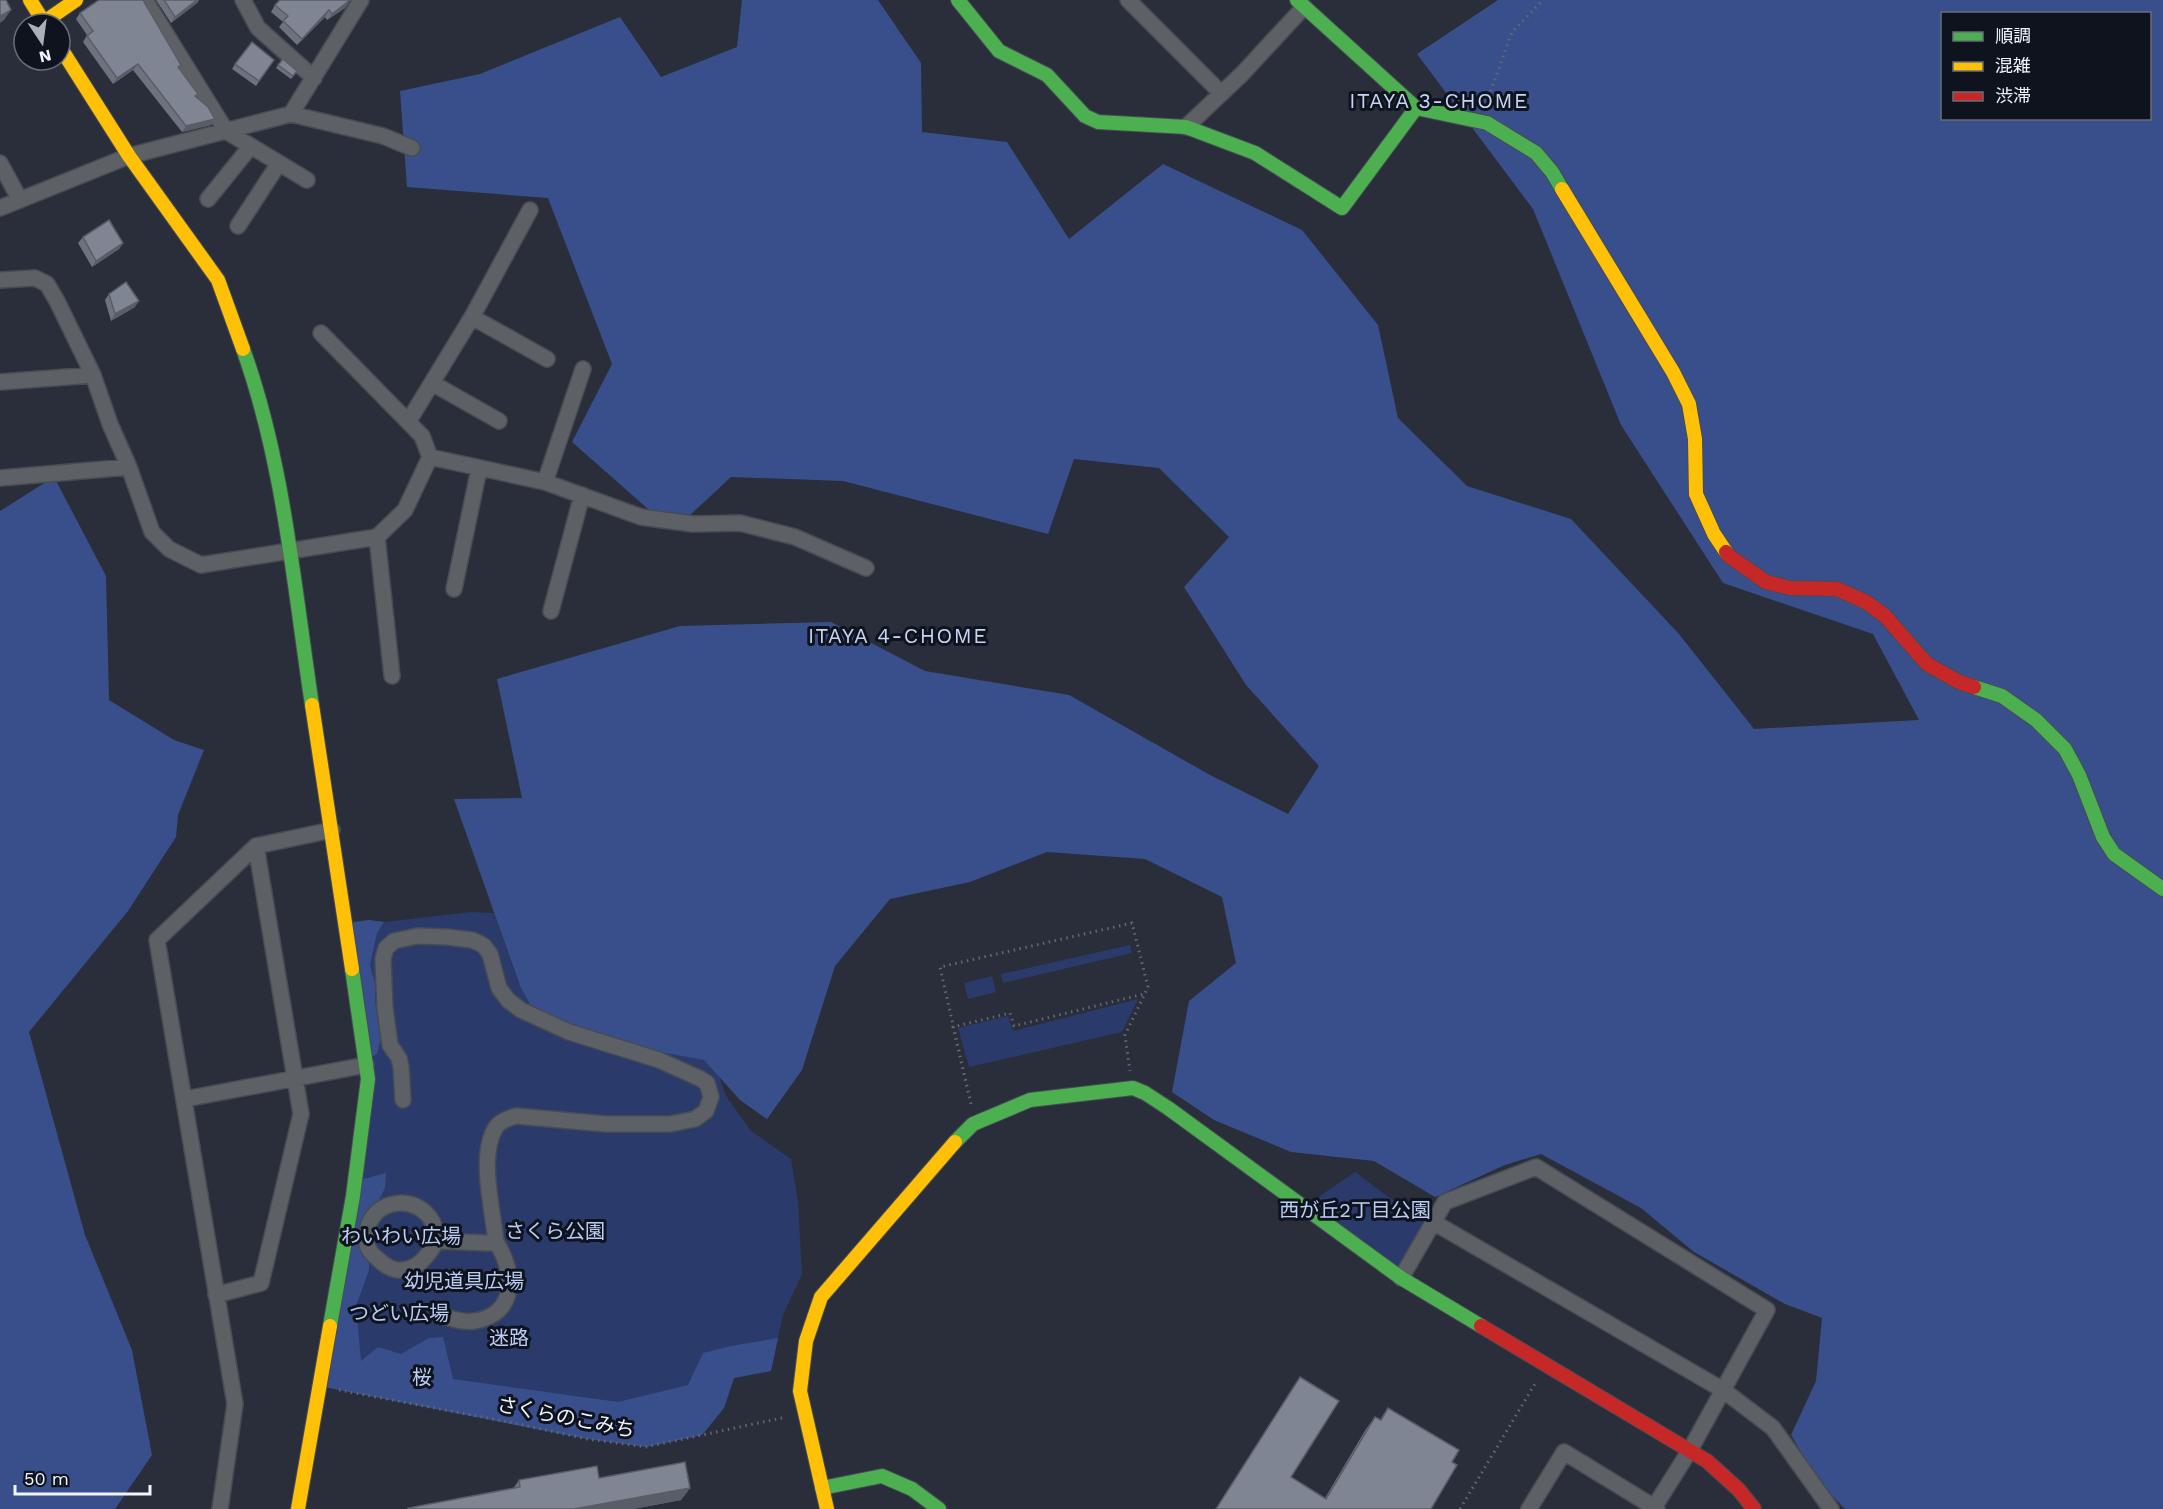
<svg xmlns="http://www.w3.org/2000/svg" width="2163" height="1509" viewBox="0 0 2163 1509" font-family="'Work Sans','Noto Sans JP',sans-serif">
<style>
.green{fill:#2a3b6b}
.forest{fill:#394f8b;fill-rule:evenodd}
.lines{fill:none;stroke-linecap:round;stroke-linejoin:round}
.street-casing{stroke:#474b54;stroke-width:18}
.fast-casing{stroke:#474b54;stroke-width:16}
.slow-casing{stroke:#474b54;stroke-width:16}
.jam-casing{stroke:#474b54;stroke-width:16}
.path{stroke:#65686e;stroke-width:3;stroke-dasharray:1.5 4.5;stroke-linecap:butt}
.street{stroke:#5d6065;stroke-width:15}
.fast{stroke:#4caf50;stroke-width:14}
.slow{stroke:#ffc107;stroke-width:14}
.jam{stroke:#c62828;stroke-width:14}
.wall{fill:#6d727e}
.shaded-wall{fill:#595d67}
.building{fill:#7f8593;stroke:#595d67;stroke-width:1.5}
.labels{text-anchor:middle;dominant-baseline:central;stroke-width:6;stroke-linejoin:round;paint-order:stroke}
.park-label{font-size:20px;fill:#bccdf4;stroke:#0f131e}
.street-label{font-size:20px;fill:#f1f5ff;stroke:#0f131e}
.neighbourhood-label{font-size:21px;letter-spacing:1.5px;fill:#c7d5f4;stroke:#0f131e}
</style>
<rect width="100%" height="100%" fill="#292e3a"/>
<path class="green" d="M472,912L494,913L518,982L531,1006L705,1060L719,1076L726,1096L751,1131L791,1159L798,1202L802,1274L783,1315L771,1371L734,1378L724,1408L702,1435L646,1447L319,1386L360,1180L369,920L384,922Z
M1130,945L1132,953L1003,983L1001,974Z
M992,976L996,992L968,999L964,983Z
M1138,999L1122,1032L969,1067L958,1028L1008,1016L1013,1031Z
M1355,1172L1426,1225L1398,1269L1298,1211Z"/>
<path class="forest" d="M742,0H878L921,63L922,132L1007,142L1069,239L1163,164L1302,230L1378,325L1398,418L1467,486L1571,519L1679,634L1754,729L1919,720L1873,634L1723,583L1621,425L1533,209L1417,54L1498,0H2163V1509H1845L1817,1480L1791,1435L1816,1381L1822,1318L1785,1304L1694,1252L1641,1208L1541,1154L1505,1165L1435,1197L1374,1161L1291,1152L1214,1120L1172,1092L1189,1001L1236,963L1222,897L1145,859L1047,852L970,882L890,899L835,966L802,1070L767,1119L740,1100L704,1060L612,1043L547,1018L531,1006L520,986L454,799L522,798L497,679L680,626L831,622L925,671L1069,695L1210,775L1288,814L1319,766L1246,685L1184,587L1229,537L1159,468L1074,459L1048,534L843,481L731,477L673,531L572,442L612,364L548,198L407,187L400,91L480,74L620,17L661,77L737,47ZM1942,14H2150V118H1942Z
M54,477L106,576L109,700L174,740L204,750L178,815L176,837L128,911L29,1032L85,1235L132,1350L152,1455L115,1509H0V511Z
M369,920L384,922L377,933L370,965L375,984V1001L381,1038L377,1054L367,1059L352,922Z
M386,1173L385,1188L371,1216L368,1241L369,1270L356,1306L361,1361L378,1347L401,1354L429,1338L443,1337L453,1379L618,1402L688,1385L703,1353L731,1346L778,1338L771,1371L734,1378L724,1408L702,1435L646,1447L587,1439L319,1386L360,1180Z"/>
<g class="lines">
<defs>
<path id="street" d="M145,0L226,131L307,180
M243,0L258,28L314,78
M1128,0L1221,93
M291,114L383,136L412,148
M1186,127L1242,74L1304,7
M0,163L20,200
M208,199L251,146
M0,208L129,156L291,114L361,0
M238,226L279,163
M0,280L35,278L47,284L57,301L93,375L110,424L129,467L152,532L169,549L201,565L377,537L405,510L430,457
M472,317L547,359
M321,333L422,436L430,457L545,482L641,517L693,524L740,523L795,537L866,568
M0,382L93,375
M432,383L499,421
M408,422L472,317L530,210
M0,478L129,467
M545,482L583,369
M377,537L392,676
M454,589L479,469
M551,611L582,495
M185,1099L366,1065
M403,1100L401,1067L399,1058L390,1045L385,1008L383,959L386,948L394,941L417,936L447,937L472,940L479,943L484,946L490,954L499,988L508,1000L521,1010L569,1032L659,1060L701,1079L707,1083L711,1097L706,1111L695,1119L670,1124H606L516,1116C509,1118 500,1121 496,1127C478,1155 493,1210 496,1242C515,1271 518,1315 474,1321C462,1323 449,1318 438,1314
M1433,1222L1723,1390L1773,1428L1831,1509
M437,1241C428,1255 418,1271 398,1270C391,1269 383,1264 378,1259C367,1251 365,1243 367,1231C372,1198 419,1193 433,1223C435,1228 436,1235 437,1241L487,1243L496,1242
M1401,1278L1445,1202L1536,1167L1767,1310L1690,1450L1653,1509
M216,1295L261,1283L301,1114L256,846
M220,1509L235,1404L157,940L256,846L332,830
M1529,1509L1564,1452L1657,1509"/>
<path id="fast" d="M958,0L999,51L1047,75L1085,116L1098,122L1186,127L1255,153L1342,208L1416,108
M1297,0L1416,108L1487,123L1536,153L1552,172L1562,189
M243,349C284,463 294,587 312,705
M1974,687L2002,696L2036,720L2065,749L2079,775L2103,837L2114,854L2163,889
M955,1142L973,1124L1030,1100L1133,1088L1145,1093L1168,1108L1401,1278L1481,1326
M330,1326L353,1196L368,1079L352,969
M822,1488L882,1476L912,1489L939,1509"/>
<path id="slow" d="M30,0L45,24
M44,22L76,0
M60,47L129,156L218,280L243,349
M1562,189L1673,372L1689,404L1695,439L1696,494L1714,534L1726,552
M312,705L352,969
M298,1509L330,1326
M827,1509L800,1391L806,1341L821,1297L955,1142"/>
<path id="jam" d="M1726,552L1729,556L1766,582L1790,588L1837,589L1866,602L1885,616L1927,664L1959,682L1974,687
M1481,1326L1707,1461L1739,1490L1754,1509"/>
</defs>
<use href="#street" class="street-casing"/>
<use href="#fast" class="fast-casing"/>
<use href="#slow" class="slow-casing"/>
<use href="#jam" class="jam-casing"/>
<path class="path" d="M1489,103L1491,90L1512,32L1543,0
M971,1104L940,967L1132,923L1148,987L1125,1035L1130,1071
M971,1104L953,1027L1010,1013L1014,1026L1144,994
M339,1390L509,1422L587,1439L646,1447L786,1417
M1460,1509L1536,1382"/>
<use href="#street" class="street"/>
<use href="#fast" class="fast"/>
<use href="#slow" class="slow"/>
<use href="#jam" class="jam"/>
</g>
<path class="wall" d="M156,0H199L197,3L171,23Z
M350,0L345,8L327,20L325,17L297,45L279,27L283,22L271,12L275,5Z
M80,13L181,65L179,68L198,94L196,97L215,119L211,125L182,132L133,70L113,84L83,42L87,35L76,19Z
M283,59L297,71L291,79L276,68Z
M274,60L256,86L232,69L235,64Z
M83,237L123,243L119,249L92,267L78,243Z
M109,294L135,307L111,321L105,300Z
M1300,1377L1291,1477L1325,1498L1366,1429L1375,1417L1380,1420L1388,1408L1452,1462L1431,1509H1216Z
M599,1478L690,1488L681,1500L633,1509H407L408,1508L513,1489L519,1480Z"/>
<path class="shaded-wall" d="M197,0H199L197,3L171,23L175,17Z
M349,2L345,8L327,20L332,14Z
M11,10L4,20L0,23V16Z
M329,10L325,17L297,45L302,39Z
M138,64L133,70L113,84L117,78Z
M215,119L211,125L182,132L186,126Z
M123,243L119,249L92,267L96,261Z
M139,301L135,307L111,321L115,314Z
M690,1488L681,1500L633,1509H574Z"/>
<path class="building" d="M0,0H6L11,10L0,16Z
M99,0H143L181,65L178,67L198,94L195,96L208,107L215,119L186,126L138,64L117,78L87,36L93,31L80,13Z
M164,0H197L175,17Z
M280,0H350L332,14L329,10L302,39L283,21L288,16L275,5Z
M252,42L274,60L259,81L235,64Z
M283,59L297,71L293,76L278,65Z
M109,220L123,243L96,261L83,237Z
M126,282L139,301L115,314L109,294Z
M1300,1377L1339,1401L1291,1477L1326,1499L1375,1417L1381,1420L1388,1408L1459,1450L1452,1462L1457,1465L1431,1509H1216Z
M685,1462L690,1488L574,1509H408V1508L520,1487L519,1480L597,1466L599,1478Z"/>
<g class="labels">
<g class="park-label">
<text x="1355" y="1210">西が丘2丁目公園</text>
<text x="555" y="1231">さくら公園</text>
<text x="401" y="1236">わいわい広場</text>
<text x="464" y="1281">幼児道具広場</text>
<text x="399" y="1313">つどい広場</text>
<text x="509" y="1338">迷路</text>
<text x="422" y="1377">桜</text>
</g>
<g class="street-label">
<text transform="translate(566 1417) rotate(11)">さくらのこみち</text>
</g>
<g class="neighbourhood-label">
<text x="1439" y="100">ITAYA 3-CHOME</text>
<text x="898" y="635">ITAYA 4-CHOME</text>
</g>
</g>
<rect x="1941" y="12" width="210" height="108" fill="#0f131e" stroke="#696d78" stroke-width="1.5"/>
<rect x="1953" y="32" width="30" height="9" fill="#4caf50" stroke="#696d78" stroke-width="1.5"/>
<text x="1995" y="42" font-size="18" fill="#f1f5ff">順調</text>
<rect x="1953" y="62" width="30" height="9" fill="#ffc107" stroke="#696d78" stroke-width="1.5"/>
<text x="1995" y="72" font-size="18" fill="#f1f5ff">混雑</text>
<rect x="1953" y="92" width="30" height="9" fill="#c62828" stroke="#696d78" stroke-width="1.5"/>
<text x="1995" y="102" font-size="18" fill="#f1f5ff">渋滞</text>
<g transform="translate(42 42) rotate(167)"><circle r="28" fill="#0f131e" stroke="#696d78" stroke-width="1.5"/>
<path d="M0-4.5L10 22L0 15L-10 22Z" fill="#abafba"/>
<text y="-9" font-size="16" font-weight="bold" text-anchor="middle" fill="#f1f5ff">N</text>
</g>
<path d="M15 1485v9h135v-9" fill="none" stroke="#f1f5ff" stroke-width="3"/>
<text x="24" y="1485" font-size="18" fill="#f1f5ff" stroke="#0f131e" stroke-width="4.5" paint-order="stroke">50 m</text>
</svg>
